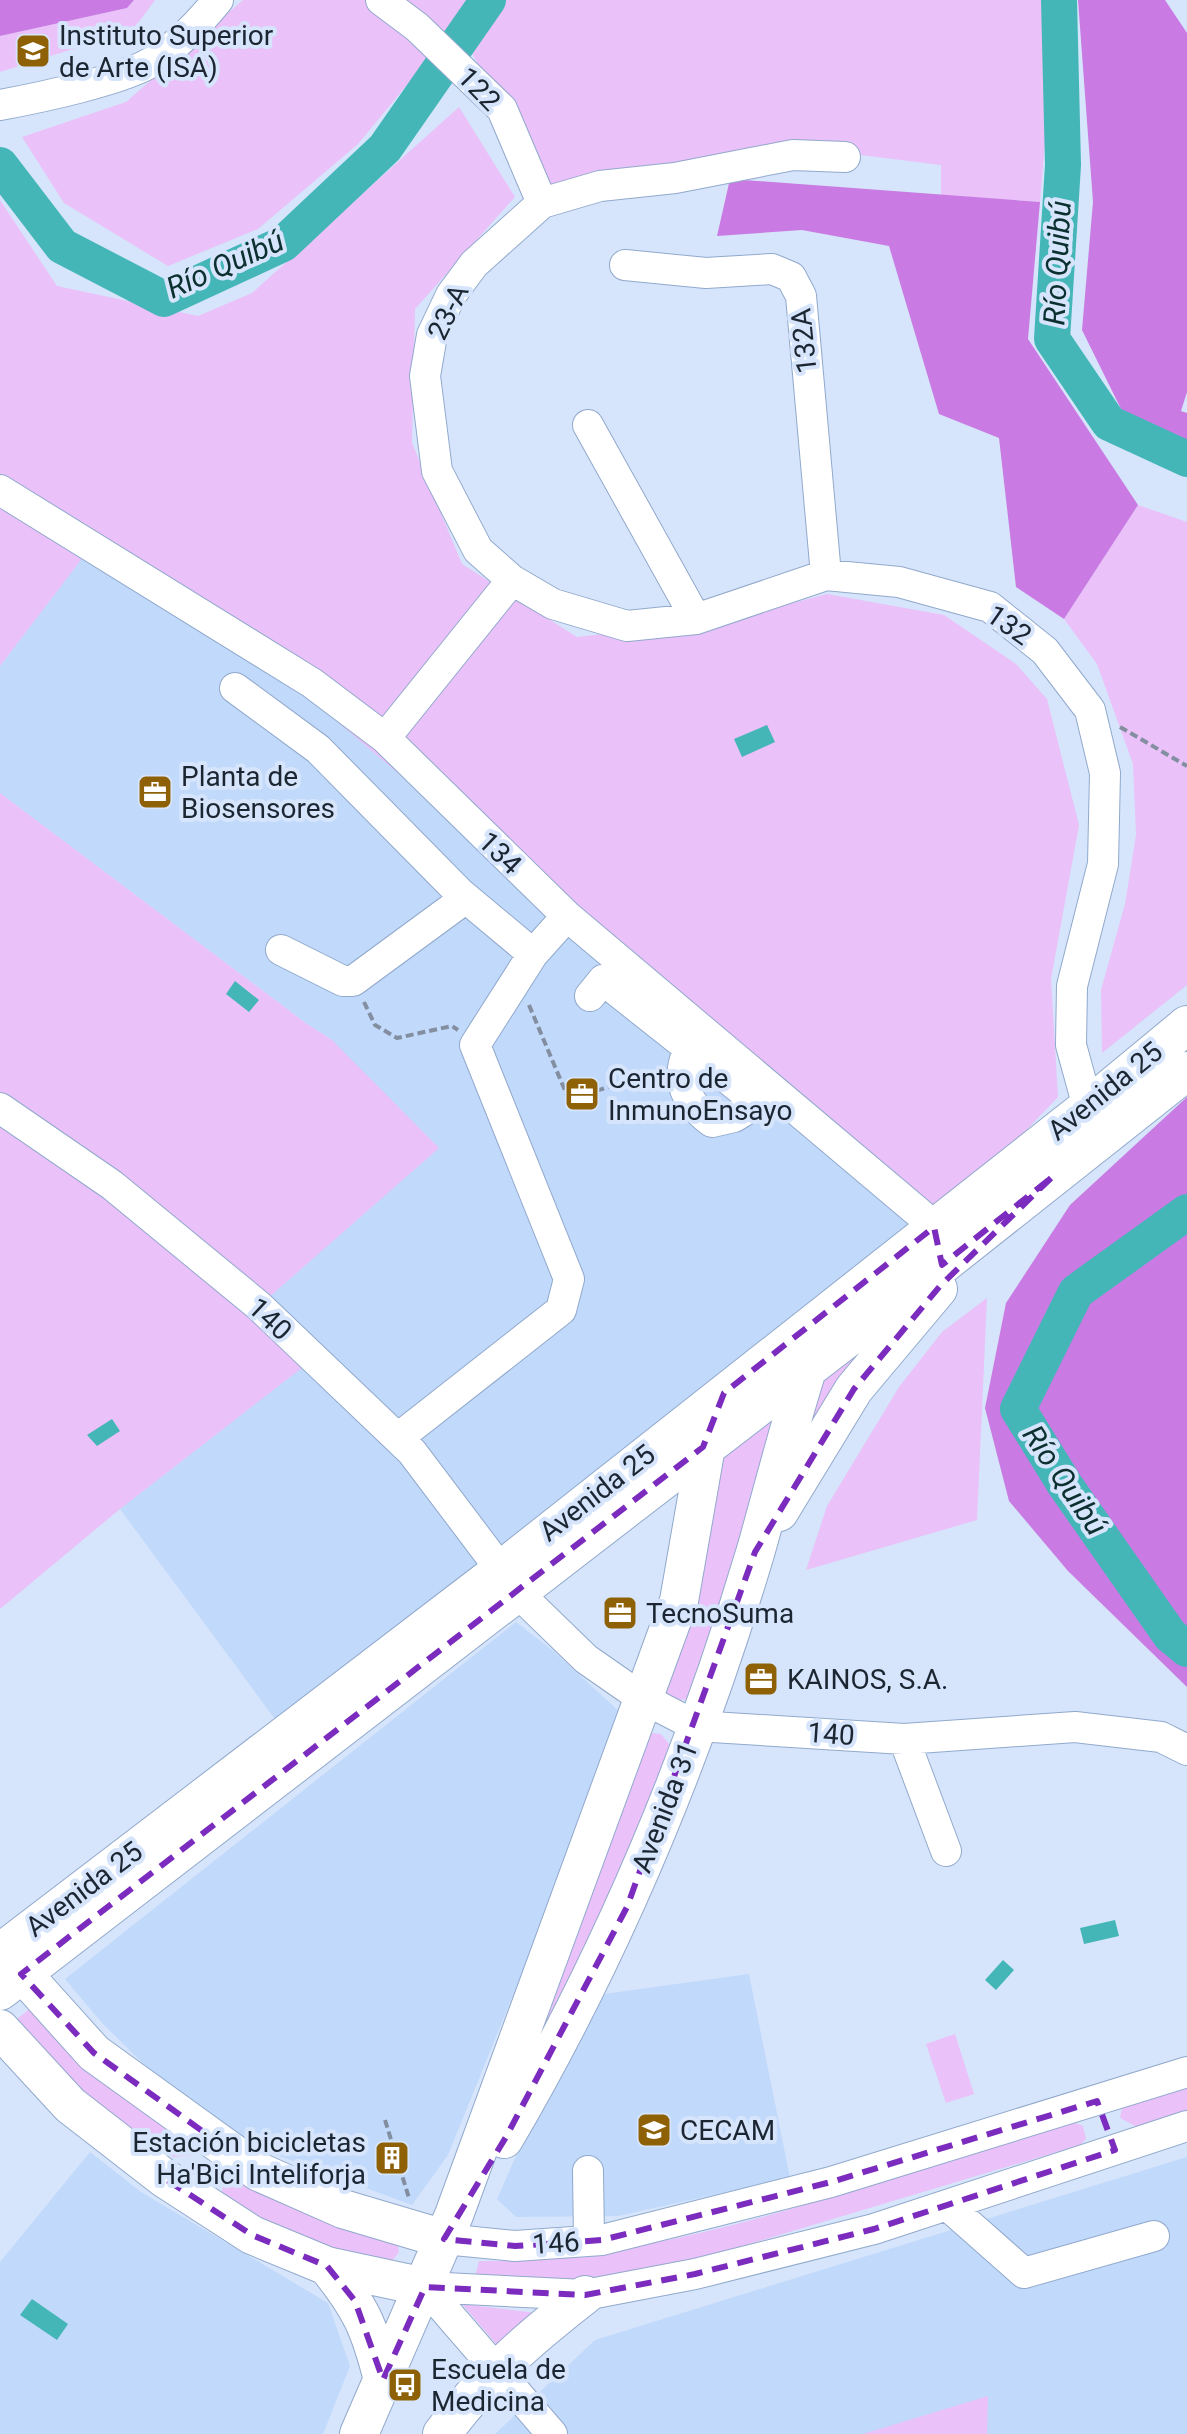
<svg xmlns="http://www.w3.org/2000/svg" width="1187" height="2434" viewBox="0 0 1187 2434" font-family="Roboto,sans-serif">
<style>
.built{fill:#c1d9fb}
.green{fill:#eac1f8}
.forest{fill:#c97ae3}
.water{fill:#44b6b8}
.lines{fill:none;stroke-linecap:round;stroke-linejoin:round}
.river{stroke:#44b6b8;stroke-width:36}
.minor-casing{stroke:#91a9cc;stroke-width:32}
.major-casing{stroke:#91a9cc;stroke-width:40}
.path{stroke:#838fa1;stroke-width:4;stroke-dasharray:8 4;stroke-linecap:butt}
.minor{stroke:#fff;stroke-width:30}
.major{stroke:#fff;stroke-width:38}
.marked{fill:none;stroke:#7b2cbf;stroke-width:6;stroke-dasharray:16 10;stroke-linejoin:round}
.labels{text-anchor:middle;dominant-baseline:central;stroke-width:8;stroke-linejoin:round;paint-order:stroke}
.poi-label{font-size:28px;fill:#1c2633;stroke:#d6e5fb;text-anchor:start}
.street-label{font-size:28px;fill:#1c2633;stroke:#d6e5fb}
.water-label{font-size:30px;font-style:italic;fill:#0c3030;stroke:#d6e5fb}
</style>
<rect width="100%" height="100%" fill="#d6e5fb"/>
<path class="built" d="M87,551L314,702L524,876L934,1227L286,1734L120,1509L311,1360L259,1306L332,1040L307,1024L0,793V666Z
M516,1622L552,1650L621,1713L543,1921L448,2155L412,2205L250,2145L164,2084L102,2023L65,1979Z
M749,1974L790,2178L618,2216L516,2217L497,2199L548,2083L604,1994Z
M90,2152L141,2192L328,2303L350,2366L323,2434H0V2262Z
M1187,2157V2434H495L595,2340Z"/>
<path class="green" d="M134,0H155L133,30L0,72V36L127,8Z
M243,0H477L358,144L258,229L168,266L64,203L22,137L126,102Z
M494,0H1057L1040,202L941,195V165L772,144L549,188L470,50Z
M459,107L515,197L415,309L412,443L462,564L577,637L729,620L827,594L944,615L1016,664L1047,699L1079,825L1051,979L1058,1097L934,1227L314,702L87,552L0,666V200L57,286L198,316L252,293Z
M1138,505L1187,522V985L1102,1053L1101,990L1125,904L1136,835L1133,764L1097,664L1064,619Z
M0,793L307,1024L332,1040L439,1148L259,1306L312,1360L120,1509L0,1609Z
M987,1298L977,1520L806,1570L827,1506L899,1387L942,1332Z
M892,1322L800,1448L819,1383Z
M778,1414L691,1699L676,1700L664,1695L719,1459Z
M650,1733L661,1734L669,1744V1763L612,1907L533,2048Z
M32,2007L193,2143L192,2155L174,2157L155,2148L60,2073L13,2022Z
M955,2034L974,2094L946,2103L926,2044Z
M1187,2083V2112L1139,2128L1120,2118L1122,2108Z
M1068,2120L1083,2126L1086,2139L1080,2145L669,2268L575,2279L478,2278L476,2273L479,2261C670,2264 886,2177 1068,2120Z
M225,2179L244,2181L309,2215L396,2239L399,2252L393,2260C346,2268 260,2221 221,2195Z
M462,2304L536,2313L497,2345Z
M988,2396L987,2434H863Z"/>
<path class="forest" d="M0,0H134L127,8L0,36Z
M1078,0H1165L1187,33V392L1181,411L1187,413V445L1121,409L1082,330L1093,202Z
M730,179L1040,202L1028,339L1138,505L1064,619L1016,587L999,438L939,414L889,246L802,230L717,236Z
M1187,1097V1687L1068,1571L1009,1501L985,1408L1006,1303L1070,1205Z"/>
<path class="water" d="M767,725L775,742L742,757L734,739Z
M235,981L259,1000L249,1012L226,994Z
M112,1419L120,1431L97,1446L87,1435Z
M1115,1920L1119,1936L1084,1944L1080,1928Z
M1003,1960L1014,1970L996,1990L985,1980Z
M32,2299L68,2324L57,2340L20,2315Z"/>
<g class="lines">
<path class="river" d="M1059,0L1063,165L1052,339L1109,423L1187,459
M0,165L62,246L164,299L283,244L385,148L488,0
M1187,1212L1076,1292L1018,1409L1065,1485L1170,1635L1187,1649"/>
<defs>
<path id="minor" d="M381,0L417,27L502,109L542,203
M0,105C38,98 125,80 155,60C179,44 200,22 218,0
M845,157L793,155L675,178L600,186L542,203L474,264L451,295L432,335L425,376L437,471L478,550L512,580L553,604L627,626L696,619L826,575L899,582L990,607L1045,651L1090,710L1105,773L1103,864L1072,986L1071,1045L1088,1107
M625,265L706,273L772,269L791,277L801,296L826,575
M588,425L696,619
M0,490L312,683L385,738L567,916L919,1213L934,1227L939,1248
M235,688L318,749L460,893L533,954L567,916
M385,738L512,580
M281,950L343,981H353L466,898
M590,996L603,980L752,1098L749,1108L734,1117L712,1122C676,1096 673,1063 703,1031
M0,1108L112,1185L259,1306L412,1452L501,1570
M398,1438L561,1310L569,1279L475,1045L533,954
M517,1592L586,1659L642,1698L696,1726L904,1739L1075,1727L1161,1737L1187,1750
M904,1739L946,1851
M588,2171L589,2240
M947,2205L1024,2273L1154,2236
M444,2239L515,2246L602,2240L831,2182L1187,2072
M425,2287L585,2295L695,2274L874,2229L1187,2126
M425,2287L552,2434"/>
<path id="major" d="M779,1512L854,1389L938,1289
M0,1953L501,1570L1088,1107L1187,1025
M5,1954L94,2053L259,2172L343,2209L444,2239
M0,1991L932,1273L1187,1071
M0,2029L70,2105L164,2178L252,2235L327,2266L425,2287
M504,2139C612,1955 695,1755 756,1550C773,1490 788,1430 807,1370
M327,2266C361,2308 370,2328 383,2380
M359,2434L454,2215L679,1601L708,1435
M442,2434C483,2378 531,2337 585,2295"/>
</defs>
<use href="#minor" class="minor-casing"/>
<use href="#major" class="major-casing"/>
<path class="path" d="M1120,727L1187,766
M364,1002L375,1025L397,1038L452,1026L458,1030
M529,1005L569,1100L638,1077
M385,2120L409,2198"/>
<use href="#minor" class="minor"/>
<use href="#major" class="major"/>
</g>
<path class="marked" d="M1051,1178L940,1286L854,1389L755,1552L627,1907L506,2137L444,2239L515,2246L602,2240L831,2182L1097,2101L1115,2150L874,2229L695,2274L585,2295L425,2287L383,2380L355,2301L327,2266L252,2235L164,2178L190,2177L208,2163L205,2133L94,2053L21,1974L703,1447L724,1393L934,1227L942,1265Z"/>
<defs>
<symbol id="university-square" viewBox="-11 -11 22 22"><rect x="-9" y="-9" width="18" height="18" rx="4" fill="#8e6107" stroke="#d6e5fb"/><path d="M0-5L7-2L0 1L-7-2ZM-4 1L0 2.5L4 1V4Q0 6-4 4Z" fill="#fff"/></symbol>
<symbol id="office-square" viewBox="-11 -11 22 22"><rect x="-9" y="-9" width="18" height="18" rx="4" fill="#8e6107" stroke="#d6e5fb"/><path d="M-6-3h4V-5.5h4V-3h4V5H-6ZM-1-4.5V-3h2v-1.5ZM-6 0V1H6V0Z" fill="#fff"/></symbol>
<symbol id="building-square" viewBox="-11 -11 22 22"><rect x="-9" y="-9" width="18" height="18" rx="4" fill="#8e6107" stroke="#d6e5fb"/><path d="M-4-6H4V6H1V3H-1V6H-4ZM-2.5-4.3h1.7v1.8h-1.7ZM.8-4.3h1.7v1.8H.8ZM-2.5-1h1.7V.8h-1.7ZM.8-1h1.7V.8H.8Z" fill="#fff"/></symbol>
<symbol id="bus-square" viewBox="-11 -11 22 22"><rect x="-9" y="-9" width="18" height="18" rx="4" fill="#8e6107" stroke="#d6e5fb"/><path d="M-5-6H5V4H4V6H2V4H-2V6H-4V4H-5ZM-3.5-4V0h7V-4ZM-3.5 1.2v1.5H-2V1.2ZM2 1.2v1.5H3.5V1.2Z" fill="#fff"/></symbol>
</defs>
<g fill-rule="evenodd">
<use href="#university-square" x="13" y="31" width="40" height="40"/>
<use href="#office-square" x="135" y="772" width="40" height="40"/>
<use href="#office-square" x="562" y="1074" width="40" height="40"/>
<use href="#office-square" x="600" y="1593" width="40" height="40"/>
<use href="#office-square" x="741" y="1659" width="40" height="40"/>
<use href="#university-square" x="634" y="2110" width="40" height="40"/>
<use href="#building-square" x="372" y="2138" width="40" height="40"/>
<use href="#bus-square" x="385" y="2365" width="40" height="40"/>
</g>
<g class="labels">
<g class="poi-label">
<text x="59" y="35">Instituto Superior<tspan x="59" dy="32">de Arte (ISA)</tspan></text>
<text x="181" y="776">Planta de<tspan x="181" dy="32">Biosensores</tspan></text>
<text x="608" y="1078">Centro de<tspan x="608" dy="32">InmunoEnsayo</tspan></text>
<text x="646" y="1613">TecnoSuma</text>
<text x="787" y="1679">KAINOS, S.A.</text>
<text x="680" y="2130">CECAM</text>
<text x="366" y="2142" text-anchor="end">Estación bicicletas<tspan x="366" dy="32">Ha'Bici Inteliforja</tspan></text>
<text x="431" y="2369">Escuela de<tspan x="431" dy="32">Medicina</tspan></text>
</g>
<g class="street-label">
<text transform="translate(479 89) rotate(46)">122</text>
<text transform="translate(448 312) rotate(-64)">23-A</text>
<text transform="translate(804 341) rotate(-96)">132A</text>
<text transform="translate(1009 625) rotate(35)">132</text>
<text transform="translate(500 853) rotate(44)">134</text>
<text transform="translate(1105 1091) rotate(-39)">Avenida 25</text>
<text transform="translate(270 1319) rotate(43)">140</text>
<text transform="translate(597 1493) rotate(-38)">Avenida 25</text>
<text transform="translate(831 1734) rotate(4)">140</text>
<text transform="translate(665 1807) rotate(-69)">Avenida 31</text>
<text transform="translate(84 1889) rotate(-37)">Avenida 25</text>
<text transform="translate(556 2243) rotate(-4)">146</text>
</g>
<g class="water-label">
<text transform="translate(1057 263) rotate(-87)">Río Quibú</text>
<text transform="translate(225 264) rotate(-24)">Río Quibú</text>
<text transform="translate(1065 1480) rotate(56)">Río Quibú</text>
</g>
</g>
</svg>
